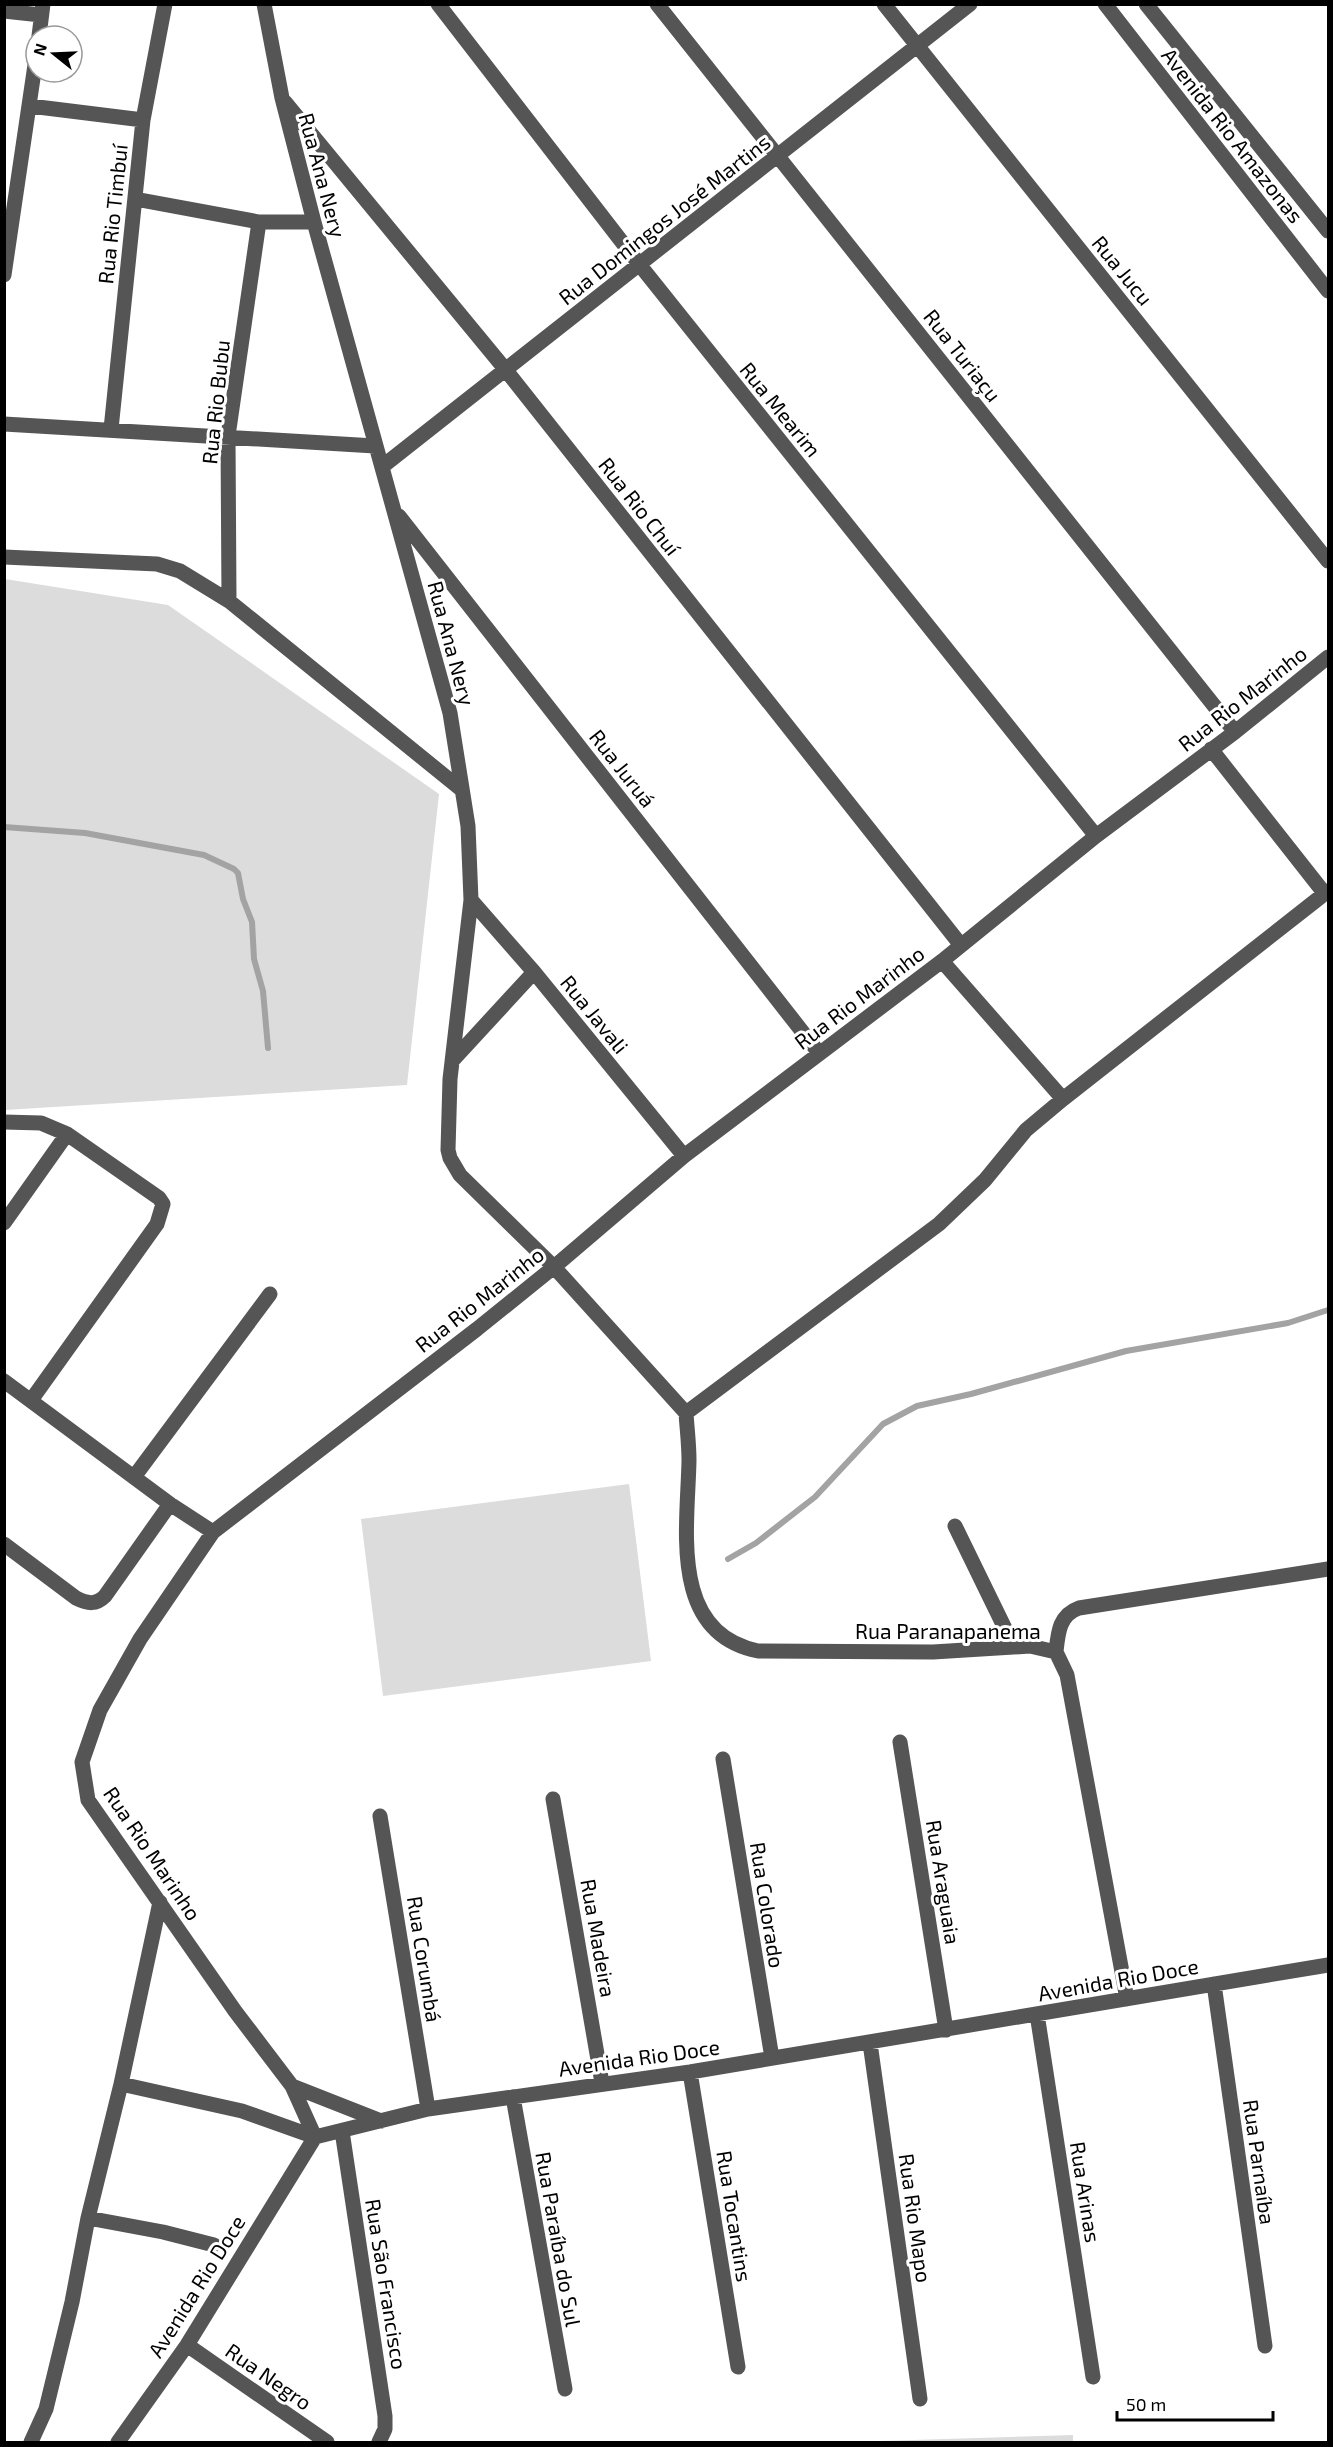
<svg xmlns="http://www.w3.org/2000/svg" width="1333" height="2447" viewBox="0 0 1333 2447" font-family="'Exo 2',sans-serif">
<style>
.green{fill:#dcdcdc}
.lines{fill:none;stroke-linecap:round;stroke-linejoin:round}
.stream{stroke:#a3a3a3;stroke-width:6}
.minor{stroke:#555;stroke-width:15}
.labels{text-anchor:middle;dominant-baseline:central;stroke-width:6;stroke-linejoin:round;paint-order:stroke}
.street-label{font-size:21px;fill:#000;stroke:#fff}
</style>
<rect width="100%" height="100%" fill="#fff"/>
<path class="green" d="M5,579L168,605L439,794L407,1085L5,1110Z
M629,1484L651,1661L383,1696L361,1519Z
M1073,2435V2442H848Z"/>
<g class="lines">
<path class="stream" d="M4,827L85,833L204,855L234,869L238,873L243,899L252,922L254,959L263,991L268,1048
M728,1559L756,1543L815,1497L883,1424L917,1406L971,1394L1126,1351L1288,1323L1328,1310"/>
<path class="minor" d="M264,4L282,98L314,222L450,713L468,826L471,900L450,1079L448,1150L450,1158L460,1175L554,1267L686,1413
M438,4L639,264L1096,836
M657,4L1235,732
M884,4L1328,561
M1105,4L1328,291
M1146,4L1328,231
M4,11L41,15
M39,36L43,4
M285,102L505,369L960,944
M30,106L143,120
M135,199L259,222H314
M259,222L228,436L229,601L462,790
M4,275L36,58
M4,424L375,446
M111,429L143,120L165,4
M383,466L970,4
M399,516L819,1053
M4,557L157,564L180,571L229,601
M1211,749L1325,894
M471,900L534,972L684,1156
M942,961L1063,1099L1328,891
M453,1060L534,972
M4,1122L41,1123L67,1134L159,1198L163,1204L157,1224L32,1399
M4,1223L67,1134
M4,1381L170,1504L213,1532
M686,1413C687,1429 689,1444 689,1460C688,1526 668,1633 758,1651L933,1652L1030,1646L1056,1652L1067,1675L1127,1999
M686,1413L939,1224L985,1180L1026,1130L1063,1099
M134,1477L270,1294
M955,1526L1014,1647
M4,1544L76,1598C88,1604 96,1605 105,1596L170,1504
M1056,1652C1058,1633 1059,1615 1079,1608L1328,1569
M900,1742L946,2030
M723,1759L772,2058
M553,1799L602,2083
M380,1816L428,2109
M1214,1984L1265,2346
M1037,2014L1093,2377
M870,2043L920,2399
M690,2072L738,2367
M121,2084L242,2111L315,2137
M292,2086L381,2121
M513,2097L565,2389
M342,2131L385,2416V2429L379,2442
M315,2137L292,2086L235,2011L88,1800L82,1762L100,1710L140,1639L213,1532L477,1329L554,1267L684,1156L942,961L1096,836L1235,732L1328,657
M88,2218L163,2232L214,2245
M187,2345L327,2442
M31,2442L46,2409L72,2302L88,2218L121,2084L160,1902
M118,2442L187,2345L315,2137L428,2109L690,2072L1328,1965"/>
</g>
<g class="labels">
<g class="street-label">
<text transform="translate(1233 135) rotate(52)">Avenida Rio Amazonas</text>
<text transform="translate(323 175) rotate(75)">Rua Ana Nery</text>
<text transform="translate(112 214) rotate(-84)">Rua Rio Timbuí</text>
<text transform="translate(664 219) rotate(-38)">Rua Domingos José Martins</text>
<text transform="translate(1123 270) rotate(51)">Rua Jucu</text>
<text transform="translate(963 355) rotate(52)">Rua Turiaçu</text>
<text transform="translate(215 402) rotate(-84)">Rua Rio Bubu</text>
<text transform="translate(781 409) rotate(51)">Rua Mearim</text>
<text transform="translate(640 506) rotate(52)">Rua Rio Chuí</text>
<text transform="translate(452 643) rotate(75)">Rua Ana Nery</text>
<text transform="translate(1242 698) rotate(-38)">Rua Rio Marinho</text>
<text transform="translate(623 768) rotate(52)">Rua Juruá</text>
<text transform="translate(859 997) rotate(-37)">Rua Rio Marinho</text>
<text transform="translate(595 1014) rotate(51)">Rua Javali</text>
<text transform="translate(479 1299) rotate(-38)">Rua Rio Marinho</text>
<text x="948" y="1630">Rua Paranapanema</text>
<text transform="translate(153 1853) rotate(56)">Rua Rio Marinho</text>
<text transform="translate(944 1882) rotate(81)">Rua Araguaia</text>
<text transform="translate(768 1905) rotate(81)">Rua Colorado</text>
<text transform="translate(599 1938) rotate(80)">Rua Madeira</text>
<text transform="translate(425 1959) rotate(81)">Rua Corumbá</text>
<text transform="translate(1118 1979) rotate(-10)">Avenida Rio Doce</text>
<text transform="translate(639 2057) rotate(-8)">Avenida Rio Doce</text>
<text transform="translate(1260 2162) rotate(82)">Rua Parnaíba</text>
<text transform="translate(1086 2192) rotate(81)">Rua Arinas</text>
<text transform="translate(735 2216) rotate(81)">Rua Tocantins</text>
<text transform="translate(916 2218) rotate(82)">Rua Rio Mapo</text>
<text transform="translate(559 2239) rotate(80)">Rua Paraíba do Sul</text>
<text transform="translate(387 2284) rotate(81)">Rua São Francisco</text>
<text transform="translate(196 2286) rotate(-58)">Avenida Rio Doce</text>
<text transform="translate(269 2376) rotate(35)">Rua Negro</text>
</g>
</g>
<rect width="1333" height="2447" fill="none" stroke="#000000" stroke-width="12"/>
<g transform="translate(54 54) rotate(288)"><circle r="28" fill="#ffffff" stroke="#999999" stroke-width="1.5"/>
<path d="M0-4.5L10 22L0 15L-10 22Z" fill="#000000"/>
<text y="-9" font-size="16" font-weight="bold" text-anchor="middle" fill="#000000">N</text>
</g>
<path d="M1117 2411v9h156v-9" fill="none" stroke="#000000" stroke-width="3"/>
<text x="1126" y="2411" font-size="18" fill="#000000" stroke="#ffffff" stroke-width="4.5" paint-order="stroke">50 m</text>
</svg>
